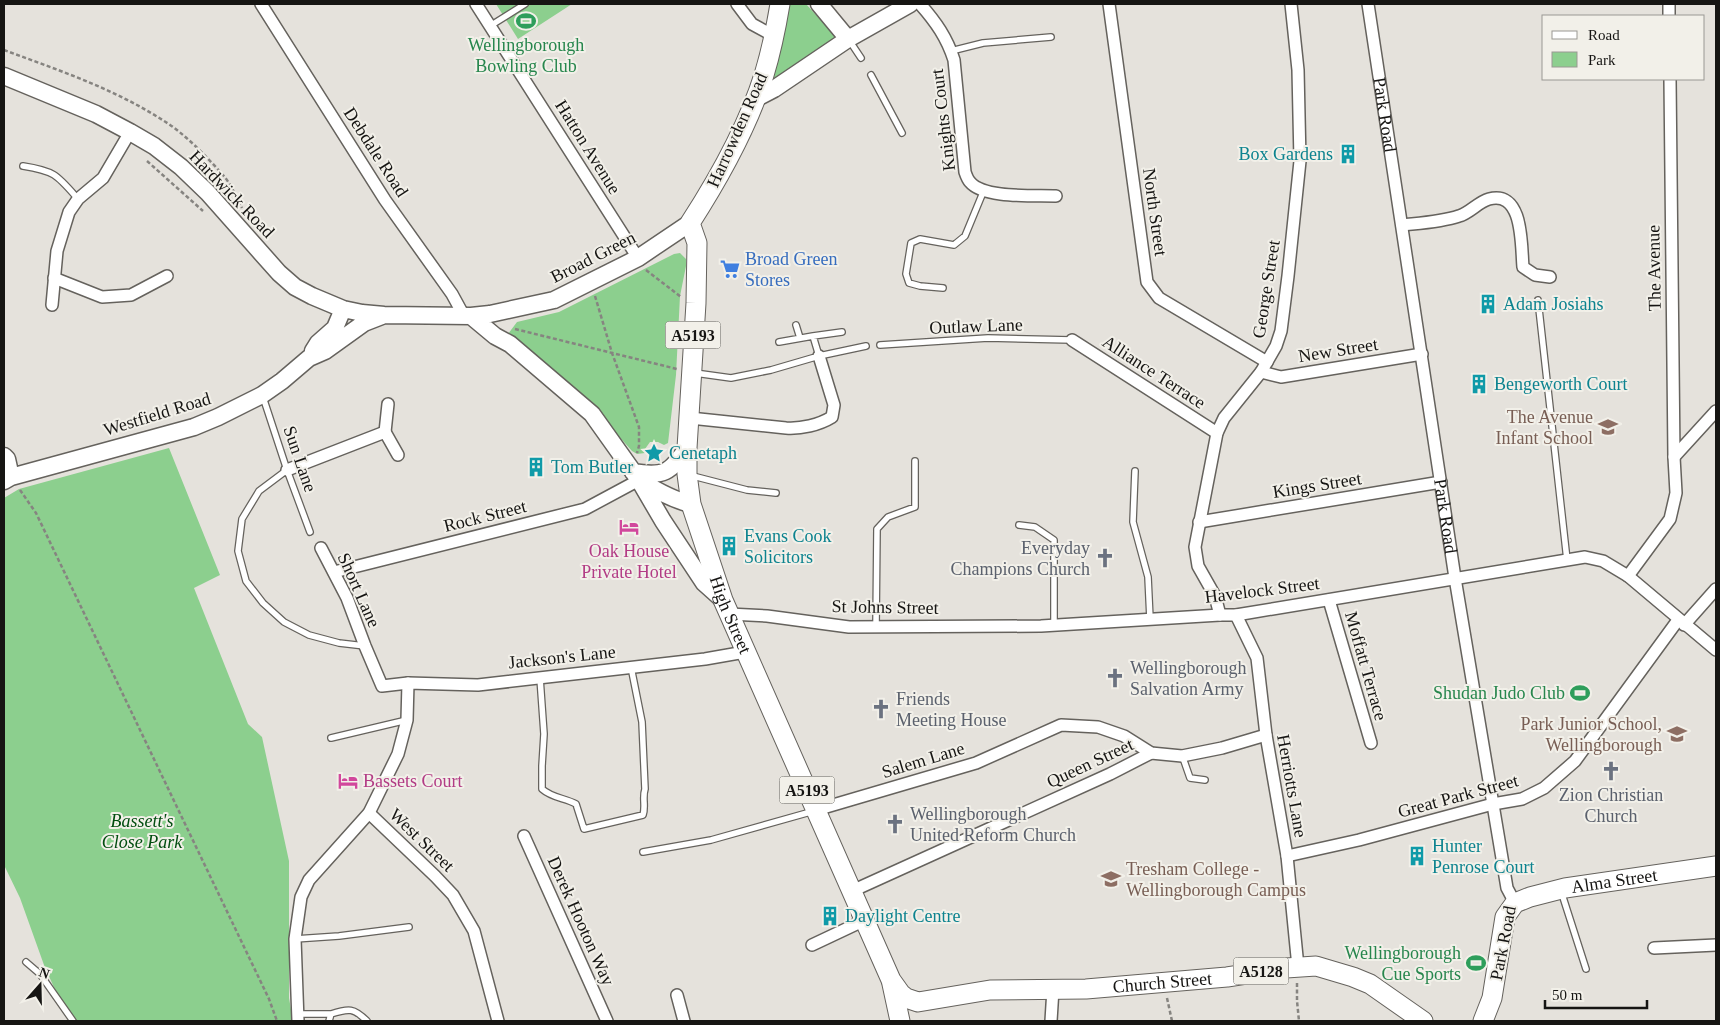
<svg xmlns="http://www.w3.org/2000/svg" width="1720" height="1025" viewBox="0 0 1720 1025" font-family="'Times New Roman',serif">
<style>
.green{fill:#8ccf8e}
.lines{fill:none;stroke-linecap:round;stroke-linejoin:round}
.lane-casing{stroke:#65625d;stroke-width:8}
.street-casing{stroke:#65625d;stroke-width:14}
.secondary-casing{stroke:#65625d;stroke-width:19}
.primary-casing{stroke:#65625d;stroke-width:21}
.path{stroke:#868480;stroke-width:2.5;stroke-dasharray:4 2.5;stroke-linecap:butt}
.lane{stroke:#fff;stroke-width:5.5}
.street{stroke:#fff;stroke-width:11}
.secondary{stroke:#fff;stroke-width:16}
.primary{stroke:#fff;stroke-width:19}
.labels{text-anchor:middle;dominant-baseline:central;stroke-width:4;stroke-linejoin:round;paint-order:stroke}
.shield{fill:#f2f0e9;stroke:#585753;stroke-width:1}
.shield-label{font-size:16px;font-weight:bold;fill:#161513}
.leisure-label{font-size:18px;fill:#27864d;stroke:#f2f0e9;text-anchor:end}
.street-label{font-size:18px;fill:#161513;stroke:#f2f0e9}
.culture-label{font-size:18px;fill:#0d838f;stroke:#f2f0e9;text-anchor:start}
.shop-label{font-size:18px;fill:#366cbe;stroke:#f2f0e9;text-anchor:start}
.education-label{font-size:18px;fill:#785e54;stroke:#f2f0e9;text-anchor:end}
.worship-label{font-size:18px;fill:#5b616d;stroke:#f2f0e9;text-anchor:start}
.hotel-label{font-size:18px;fill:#b23c85;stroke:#f2f0e9}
.park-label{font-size:18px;font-style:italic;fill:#004d0f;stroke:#f2f0e9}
</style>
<rect width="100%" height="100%" fill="#e5e2dc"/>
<path class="green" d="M496,4H572L518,39Z
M787,4H806L838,39L766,85Z
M680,253L686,259V266L680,296L676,375L668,443L664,445L658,442H650L645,449V453L637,454L632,451L590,404L508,334L517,322L559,312L674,254Z
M169,448L220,575L194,588L248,724L262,737L289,861V998L293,1021H69L44,965L20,898L4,865V498L19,489Z"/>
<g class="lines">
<defs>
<path id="lane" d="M490,26L525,4
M849,40L861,58
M951,51L983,43L1051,37
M871,75L902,133
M23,166C55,171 57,175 78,199
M943,288L920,286L909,283L906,274L911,243L920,239L954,245L965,236L984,190
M1538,300L1567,560
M796,325L800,338
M813,336L842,332
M779,342L813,336L819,356
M880,345L988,338L1072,340
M695,373L731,378L771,370L819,356L866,346
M263,397L287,470L310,532
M287,470L259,491L242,519L238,551L246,581L263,603L284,622L309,635L339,643L365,646
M1135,471L1133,522L1148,577L1150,619
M689,475L747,490L776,493
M1019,525L1035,527L1054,540V625
M876,626L877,529L888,517L915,507V461
M540,678L544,734L542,766V789C552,798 565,798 576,804L584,829L643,815C646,806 642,798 645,789L642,722L631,667
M331,738L407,720
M1182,755L1190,778L1205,780
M643,852L711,840L814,811
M1561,891L1586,969
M295,939L339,936L409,927
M26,962L40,974L73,1021
M298,1014H331L329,1021
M331,1014C349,1008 354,1008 367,1021"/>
<g id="street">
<path d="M261,4L385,200L452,294L464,316"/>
<path d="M476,4L638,258"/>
<path d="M737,4L752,24L774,36"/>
<path d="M920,4C936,22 947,38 954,60L965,172C966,175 968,180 970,182C984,199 1035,195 1056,196"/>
<path d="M1109,4L1147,282L1159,298L1267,362"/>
<path id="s1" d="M1368,4L1455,578L1507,888L1515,903"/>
<path d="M1669,4V16"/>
<path d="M1402,225C1421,223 1441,222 1459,216C1470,213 1478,202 1489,199C1524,190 1521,246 1523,267L1535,275L1550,277"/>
<path d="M54,278L102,297L131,295L167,276"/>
<path d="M52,305L57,251L69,212L78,199L103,178L130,132"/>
<path d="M1072,340L1217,433"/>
<path d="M1261,372L1281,377L1422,354"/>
<path d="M690,418L786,428C801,429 819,425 832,417L834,405L819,356"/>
<path d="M385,432L388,404"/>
<path d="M1674,457L1716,411"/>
<path d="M287,470L385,432L398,455"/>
<path d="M1199,522L1441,482"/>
<path d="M321,548L347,598L365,646L382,686L408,683L478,685L705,659L745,652"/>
<path d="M334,572L585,509L639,480"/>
<path d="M1628,576L1670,519L1676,493L1674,457L1670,79"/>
<path d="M1329,600L1371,743"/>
<path d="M729,614L767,616L849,627L1041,626L1220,615H1236L1585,557L1603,561L1628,576L1716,650"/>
<path d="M1220,615L1215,596L1198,566L1195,547L1217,433L1224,418L1261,372L1276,346L1281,331L1288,276L1300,161L1298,70L1291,4"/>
<path d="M1236,615L1257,658L1266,735L1287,856L1298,967"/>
<path d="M1684,625L1716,589"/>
<path d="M816,810L976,763L1061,725L1098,727L1124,736L1151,753L1182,756L1222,748L1266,735"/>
<path d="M369,813L435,876L453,895L474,931L498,1021"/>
<path d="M524,836L607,1021"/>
<path d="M1287,856L1359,840L1493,804L1522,799L1544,788L1575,761L1678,620"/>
<path d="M852,891L1110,774L1151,753"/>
<path d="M812,945L865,920"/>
<path d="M1654,948L1716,945"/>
<path d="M677,995L684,1021"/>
<path d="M298,1021L295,939L301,897L309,880L369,813L398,754L407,720L408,683"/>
<path d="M1051,1021L1053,989"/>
</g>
<path id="secondary" d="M819,4L848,39
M4,76L96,114L130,132L154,146L181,167L208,193L279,273L295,287L312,296L343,309L362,313L384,315L471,316L490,314L554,300L638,258L690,223
M755,99L774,89L848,39L910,4
M471,316L495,336L510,344L592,414L639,480L663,521L704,583L723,600
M313,351L318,343L335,328L343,309
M4,456L7,459L11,477
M633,472C664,477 670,473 687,448
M4,481L11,477L194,427L218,417L262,395L282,381L309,358L325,351L364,323L382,316
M641,481C657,491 673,500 691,504"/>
<g id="primary">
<path id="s2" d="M780,4C776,28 771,52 764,75C748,126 719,178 690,223L697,243L696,303L687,448V474L691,504L723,600L891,980L901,994L906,998L918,1002L990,990L1086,989L1227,977L1286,968L1316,966L1353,977L1370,984L1423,1021"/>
<path d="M892,984L900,1021"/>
<path id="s3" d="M1483,1021L1492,998L1505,917L1515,903L1530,897L1565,888L1716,866"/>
</g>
</defs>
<use href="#lane" class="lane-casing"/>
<use href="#street" class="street-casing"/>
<use href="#secondary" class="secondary-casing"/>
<use href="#primary" class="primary-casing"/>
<path class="path" d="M4,50C58,70 115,89 164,121C184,133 207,157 223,175C231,184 236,197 242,208
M147,161L203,211
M646,270L681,297
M595,296L612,353L639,427V446L637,453
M515,329L677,369
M20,490L36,513L269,999L277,1021
M1297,983V1001L1299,1021
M1167,998L1172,1021"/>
<use href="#lane" class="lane"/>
<use href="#street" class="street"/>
<use href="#secondary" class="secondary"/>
<use href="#primary" class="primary"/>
</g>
<defs>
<symbol id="stadium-bare" viewBox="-9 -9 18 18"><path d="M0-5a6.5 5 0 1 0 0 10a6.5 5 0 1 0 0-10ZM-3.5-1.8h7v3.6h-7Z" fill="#2e9e5b" stroke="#f2f0e9" stroke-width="2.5" paint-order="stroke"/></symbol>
<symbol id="building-bare" viewBox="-9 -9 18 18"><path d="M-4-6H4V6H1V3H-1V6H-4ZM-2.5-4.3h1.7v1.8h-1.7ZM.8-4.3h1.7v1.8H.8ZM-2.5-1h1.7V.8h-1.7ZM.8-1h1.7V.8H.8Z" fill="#0f9aa8" stroke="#f2f0e9" stroke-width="2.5" paint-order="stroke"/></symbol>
<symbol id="supermarket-bare" viewBox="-9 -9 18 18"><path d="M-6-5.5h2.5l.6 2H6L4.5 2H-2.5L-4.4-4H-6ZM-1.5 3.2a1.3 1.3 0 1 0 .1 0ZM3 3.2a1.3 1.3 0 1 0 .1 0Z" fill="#3f7fe0" stroke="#f2f0e9" stroke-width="2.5" paint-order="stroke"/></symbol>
<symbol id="school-bare" viewBox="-9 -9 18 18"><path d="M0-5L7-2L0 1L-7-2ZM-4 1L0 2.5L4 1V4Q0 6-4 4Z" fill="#8d6e63" stroke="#f2f0e9" stroke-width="2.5" paint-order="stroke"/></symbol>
<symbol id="sight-bare" viewBox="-9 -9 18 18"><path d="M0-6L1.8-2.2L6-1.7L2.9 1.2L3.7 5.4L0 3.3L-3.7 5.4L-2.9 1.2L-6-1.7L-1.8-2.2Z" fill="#0f9aa8" stroke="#f2f0e9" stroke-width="2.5" paint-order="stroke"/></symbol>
<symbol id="hotel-bare" viewBox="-9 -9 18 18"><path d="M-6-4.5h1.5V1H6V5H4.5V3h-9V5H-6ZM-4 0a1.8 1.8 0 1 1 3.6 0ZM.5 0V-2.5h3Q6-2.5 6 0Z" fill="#d1479c" stroke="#f2f0e9" stroke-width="2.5" paint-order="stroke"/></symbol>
<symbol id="church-bare" viewBox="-9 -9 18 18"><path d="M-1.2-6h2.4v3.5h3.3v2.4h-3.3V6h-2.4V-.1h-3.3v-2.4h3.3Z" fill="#6b7280" stroke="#f2f0e9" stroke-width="2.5" paint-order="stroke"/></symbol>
<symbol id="university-bare" viewBox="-9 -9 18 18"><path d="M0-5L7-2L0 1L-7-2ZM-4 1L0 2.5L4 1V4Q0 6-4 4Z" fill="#8d6e63" stroke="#f2f0e9" stroke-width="2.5" paint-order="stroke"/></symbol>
</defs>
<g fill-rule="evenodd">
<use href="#stadium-bare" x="512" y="7" width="28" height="28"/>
<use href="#building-bare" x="1334" y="140" width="28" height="28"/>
<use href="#supermarket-bare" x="716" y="255" width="28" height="28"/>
<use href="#building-bare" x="1474" y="290" width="28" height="28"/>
<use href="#building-bare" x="1465" y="370" width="28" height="28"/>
<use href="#school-bare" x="1594" y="413" width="28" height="28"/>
<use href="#sight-bare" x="640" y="439" width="28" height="28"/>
<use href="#building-bare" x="522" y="453" width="28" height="28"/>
<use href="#hotel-bare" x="615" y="513" width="28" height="28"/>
<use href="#building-bare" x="715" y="532" width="28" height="28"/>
<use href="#church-bare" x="1091" y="544" width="28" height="28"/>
<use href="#church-bare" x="1101" y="664" width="28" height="28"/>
<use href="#stadium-bare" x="1566" y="679" width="28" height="28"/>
<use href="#church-bare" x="867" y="695" width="28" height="28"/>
<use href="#school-bare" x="1663" y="720" width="28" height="28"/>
<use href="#church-bare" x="1597" y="757" width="28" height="28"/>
<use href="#hotel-bare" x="334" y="767" width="28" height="28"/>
<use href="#church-bare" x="881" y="810" width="28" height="28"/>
<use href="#building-bare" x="1403" y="842" width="28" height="28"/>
<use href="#university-bare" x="1097" y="865" width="28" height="28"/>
<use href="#building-bare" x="816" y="902" width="28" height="28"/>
<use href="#stadium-bare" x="1462" y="949" width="28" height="28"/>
</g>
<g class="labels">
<g class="shield">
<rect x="665.5" y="321.5" width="55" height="27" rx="4"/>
<rect x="779.5" y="776.5" width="55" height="27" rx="4"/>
<rect x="1233.5" y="957.5" width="55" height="27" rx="4"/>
</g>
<g class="shield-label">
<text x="693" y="335">A5193</text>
<text x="807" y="790">A5193</text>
<text x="1261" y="971">A5128</text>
</g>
<g class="leisure-label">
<text x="526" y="45" text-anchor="middle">Wellingborough<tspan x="526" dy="21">Bowling Club</tspan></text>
<text x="1565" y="693">Shudan Judo Club</text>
<text x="1461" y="953">Wellingborough<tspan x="1461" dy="21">Cue Sports</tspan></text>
</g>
<g class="street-label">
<text stroke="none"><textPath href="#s1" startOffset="112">Park Road</textPath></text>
<text transform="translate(943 120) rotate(-97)">Knights Court</text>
<text transform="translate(737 130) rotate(-66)">Harrowden Road</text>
<text transform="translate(588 147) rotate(58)">Hatton Avenue</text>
<text transform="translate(376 152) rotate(57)">Debdale Road</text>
<text transform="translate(232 194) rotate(46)">Hardwick Road</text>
<text transform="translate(1155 212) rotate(82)">North Street</text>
<text transform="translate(593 257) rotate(-27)">Broad Green</text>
<text transform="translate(1654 268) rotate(-91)">The Avenue</text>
<text transform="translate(1266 289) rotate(-81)">George Street</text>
<text transform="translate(976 326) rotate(-2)">Outlaw Lane</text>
<text transform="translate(1338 350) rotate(-9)">New Street</text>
<text transform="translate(1154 372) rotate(33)">Alliance Terrace</text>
<text transform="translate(157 414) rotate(-17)">Westfield Road</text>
<text transform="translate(300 459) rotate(71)">Sun Lane</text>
<text transform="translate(1317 485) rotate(-9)">Kings Street</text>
<text transform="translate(485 516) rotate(-14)">Rock Street</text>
<text stroke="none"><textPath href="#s1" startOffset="518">Park Road</textPath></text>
<text transform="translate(359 590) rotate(66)">Short Lane</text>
<text transform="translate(1262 590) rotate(-7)">Havelock Street</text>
<text transform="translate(885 607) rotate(1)">St Johns Street</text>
<text stroke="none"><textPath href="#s2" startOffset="639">High Street</textPath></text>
<text transform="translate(562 657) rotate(-6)">Jackson's Lane</text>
<text transform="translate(1366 666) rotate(74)">Moffatt Terrace</text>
<text transform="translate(923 760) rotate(-17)">Salem Lane</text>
<text transform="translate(1090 763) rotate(-25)">Queen Street</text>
<text transform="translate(1292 786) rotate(80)">Herriotts Lane</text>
<text transform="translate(1458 796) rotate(-15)">Great Park Street</text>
<text transform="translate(422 840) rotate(44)">West Street</text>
<text stroke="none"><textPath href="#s3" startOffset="226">Alma Street</textPath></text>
<text transform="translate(581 921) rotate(66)">Derek Hooton Way</text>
<text transform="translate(1503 943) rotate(-79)">Park Road</text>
<text stroke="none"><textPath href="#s2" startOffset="1320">Church Street</textPath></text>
</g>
<g class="culture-label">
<text x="1333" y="154" text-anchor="end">Box Gardens</text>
<text x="1503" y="304">Adam Josiahs</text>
<text x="1494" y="384">Bengeworth Court</text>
<text x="669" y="453">Cenetaph</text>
<text x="551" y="467">Tom Butler</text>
<text x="744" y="536">Evans Cook<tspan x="744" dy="21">Solicitors</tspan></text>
<text x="1432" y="846">Hunter<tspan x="1432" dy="21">Penrose Court</tspan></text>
<text x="845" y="916">Daylight Centre</text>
</g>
<g class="shop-label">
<text x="745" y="259">Broad Green<tspan x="745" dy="21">Stores</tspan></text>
</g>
<g class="education-label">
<text x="1593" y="417">The Avenue<tspan x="1593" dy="21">Infant School</tspan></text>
<text x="1662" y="724">Park Junior School,<tspan x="1662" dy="21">Wellingborough</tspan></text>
<text x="1126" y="869" text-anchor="start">Tresham College -<tspan x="1126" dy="21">Wellingborough Campus</tspan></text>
</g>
<g class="worship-label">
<text x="1090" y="548" text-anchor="end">Everyday<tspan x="1090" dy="21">Champions Church</tspan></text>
<text x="1130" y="668">Wellingborough<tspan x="1130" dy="21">Salvation Army</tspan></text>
<text x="896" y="699">Friends<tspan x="896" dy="21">Meeting House</tspan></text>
<text x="1611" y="795" text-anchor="middle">Zion Christian<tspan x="1611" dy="21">Church</tspan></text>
<text x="910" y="814">Wellingborough<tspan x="910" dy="21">United Reform Church</tspan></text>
</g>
<g class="hotel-label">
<text x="629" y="551">Oak House<tspan x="629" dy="21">Private Hotel</tspan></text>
<text x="363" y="781" text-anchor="start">Bassets Court</text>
</g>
<g class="park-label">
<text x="142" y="821">Bassett's<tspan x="142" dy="21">Close Park</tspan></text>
</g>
</g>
<rect width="1720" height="1025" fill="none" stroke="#161513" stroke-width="10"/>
<rect x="1542" y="15" width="162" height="65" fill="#f2f0e9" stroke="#9a9893"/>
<rect x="1552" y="31" width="25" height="8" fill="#ffffff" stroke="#9a9893"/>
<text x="1588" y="40" font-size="15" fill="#161513">Road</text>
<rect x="1552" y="52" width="25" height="15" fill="#8ccf8e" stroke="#9a9893"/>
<text x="1588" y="65" font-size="15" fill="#161513">Park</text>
<g transform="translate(40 985) rotate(20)" stroke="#f2f0e9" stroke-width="4" paint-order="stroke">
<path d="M0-4L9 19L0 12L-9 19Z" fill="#161513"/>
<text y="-8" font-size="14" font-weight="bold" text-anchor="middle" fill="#161513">N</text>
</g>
<path d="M1545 1000v8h102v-8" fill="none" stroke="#161513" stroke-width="2.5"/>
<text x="1552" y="1000" font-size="15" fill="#161513" stroke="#f2f0e9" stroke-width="4" paint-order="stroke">50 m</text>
</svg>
